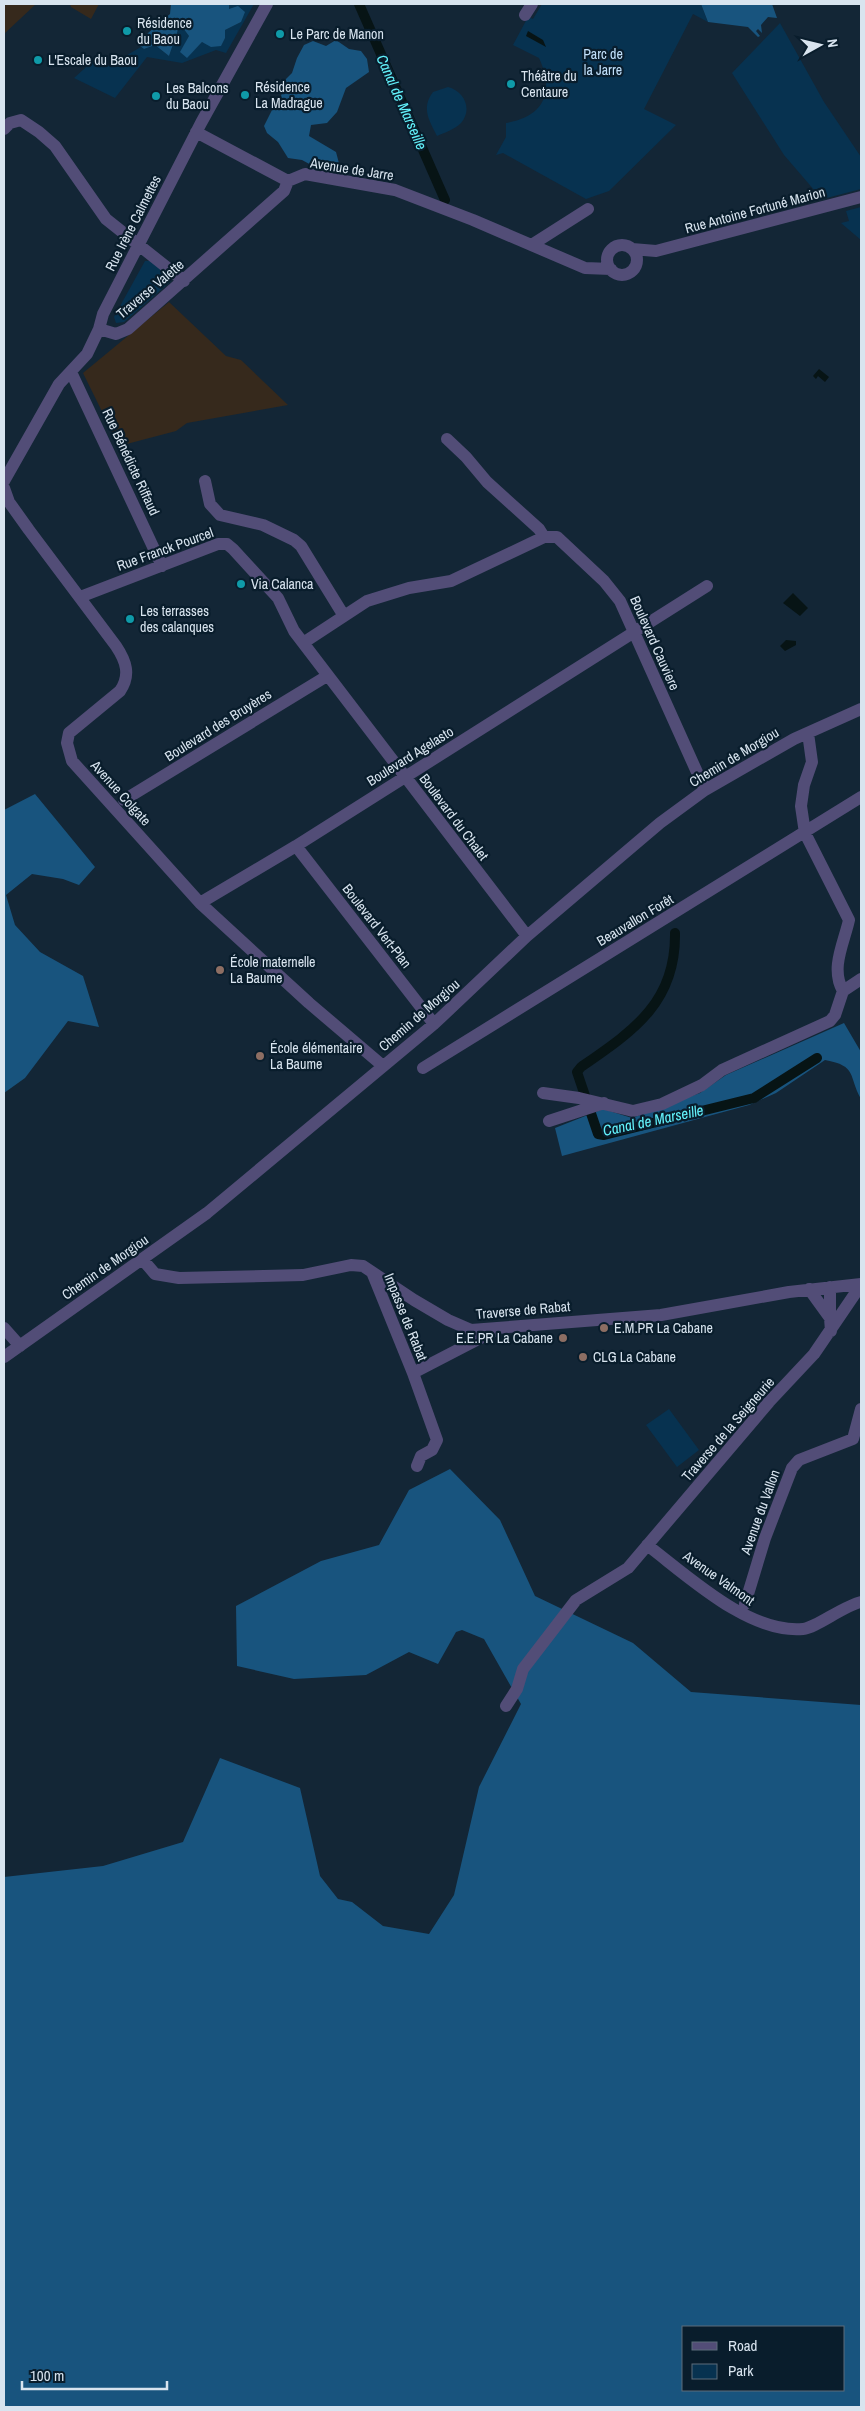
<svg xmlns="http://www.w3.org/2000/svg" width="865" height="2411" viewBox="0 0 865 2411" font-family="'Archivo Narrow',sans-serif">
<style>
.commercial{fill:#36291c}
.green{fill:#073250}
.forest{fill:#18547e;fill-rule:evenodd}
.water{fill:#071415}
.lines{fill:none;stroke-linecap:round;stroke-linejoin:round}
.canal{stroke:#071415;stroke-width:10}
.minor{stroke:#524d77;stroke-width:12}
.culture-dot{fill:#0f9aa8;stroke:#091d2c;stroke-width:2}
.education-dot{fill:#8d6e63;stroke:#091d2c;stroke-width:2}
.labels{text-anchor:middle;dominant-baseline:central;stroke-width:4.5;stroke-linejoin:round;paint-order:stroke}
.poi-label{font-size:14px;fill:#d8e4ef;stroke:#091d2c;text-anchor:start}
.park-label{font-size:14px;fill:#c1e0fb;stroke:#091d2c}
.street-label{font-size:14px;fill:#d8e4ef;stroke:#091d2c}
.water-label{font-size:15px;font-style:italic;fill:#62f1fa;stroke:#091d2c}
</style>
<rect width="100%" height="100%" fill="#132636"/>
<path class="commercial" d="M4,4H36L4,34Z
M70,4H99L91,19L71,7Z
M169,302L226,356L241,360L288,405L187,423L176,431L119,446L83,373Z"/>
<path class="green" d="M229,4H254L226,53L216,50L182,63L147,57L115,98L74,78L94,60L108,66L141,47L144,49L155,45L169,56L180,24L189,36L181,52L187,57L202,42L208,43L225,38V30L241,22L229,9Z
M542,4H701L708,22L693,14L644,109L676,125L609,191L586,199L503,153L496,155L506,137V123C544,117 555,92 539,58L513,45L528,17L533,19Z
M780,23L824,102L861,157V189L819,200L815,191L784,155L732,73Z
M448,87C464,91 473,109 461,123C455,129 444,133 437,136C429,120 421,108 433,92Z
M861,207V240L841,223L849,221L846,211Z
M145,261H150L170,276L171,281L124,322L116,323L114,317Z
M669,1409L699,1450L677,1467L646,1425Z"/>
<path class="forest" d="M171,4H229V9L238,6L245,12L241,22L225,30V38L221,46L211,47L202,42L187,58L180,52L189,36L180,24L169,56L155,45L144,49L140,46L148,33L170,14Z
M701,4H772L777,18L768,17L761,25L762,33L758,29L756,31L760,36L758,37L748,27L708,22Z
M336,40L349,49L361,51L367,59L369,72L346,88L337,112L327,123L311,125L309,136L336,152L340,167L313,166L302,160L288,158L278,142L267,133L264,126L272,110L280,102L284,81L292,73L297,58L304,45L313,41L326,46Z
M35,794L95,867L79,885L63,879L32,874L6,895L15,925L40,952L83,976L99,1027L68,1021L25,1078L4,1093V810Z
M844,1023L861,1052V1099C848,1076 858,1066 825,1060L776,1093L749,1105L562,1156L555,1128L603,1109L632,1118L700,1093L726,1075Z
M450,1469L500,1520L535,1596L633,1643L691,1692L861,1705V2407H4V1877L103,1866L183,1842L220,1758L300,1788L320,1876L338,1899L352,1902L383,1926L429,1934L454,1895L479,1787L521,1704L484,1639L462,1630L456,1632L438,1664L409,1652L366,1675L294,1679L237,1666L236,1606L321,1561L379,1545L409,1490ZM684,2327H844V2390H684Z"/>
<path class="water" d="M528,31L543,40L546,47L526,36Z
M819,369L829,377L825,382L818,376L816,379L813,376Z
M793,593L808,608L800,616L783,603Z
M786,640L796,641V645L785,651L780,646Z"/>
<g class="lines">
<path class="canal" d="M359,4L445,200
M675,933C676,1003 633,1031 581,1067L577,1072L598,1134L604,1135L754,1098L817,1058"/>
<path class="minor" d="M525,15L532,4
M4,129L10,123L21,120L39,132L55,146L106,219L184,281
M196,132L288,181
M288,181L305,174L395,190L473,220L585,268L611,269
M533,244L588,209
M607 260a15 15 0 1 1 30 0a15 15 0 1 1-30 0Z
M632,249L656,251L861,197
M99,329L116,334L128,329L284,191L288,181
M71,372L162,566
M447,439L466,457L487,482L539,529L544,537
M4,481L59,384L87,354L99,329L103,314L201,123L267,4
M205,481L210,504L220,515L263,525L294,540L301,546L344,616
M4,488L9,502L29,530L116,646C126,661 131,675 120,691L69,733L67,743L72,761L200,903L309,1003L383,1066
M80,597L218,544H227L233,549L278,598L294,631L527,936
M303,643L367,601L409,588L451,581L544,537H557L604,581L620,601L705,790
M808,733L812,762L804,785L801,806L805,833L849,920C844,943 830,968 843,991
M124,800L327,676
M296,846L434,1024
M200,903L296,846L707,586
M423,1068L861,797
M543,1093L579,1098L633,1111L662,1104L702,1085L722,1070L830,1021L835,1015L843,991L861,979
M549,1121L604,1103
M143,1260L155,1274L179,1278L303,1275L351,1265L363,1266L414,1300L448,1320L471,1330L661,1315L789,1292L861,1284
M372,1272L413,1373L437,1440L432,1450L421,1456L417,1466
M809,1289L830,1318L831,1331
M830,1318V1287
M4,1328L20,1346
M4,1357L207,1213L434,1024L527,936L660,823L705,790L794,739L861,709
M413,1373L494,1331
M647,1545C688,1576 749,1634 803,1629C816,1628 843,1606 861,1602
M745,1604L765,1538L792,1468L799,1460L853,1439L861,1409
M506,1706L517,1689L523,1669L576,1600L628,1568L769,1402L814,1354L861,1285"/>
</g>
<g class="culture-dot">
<circle cx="127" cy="31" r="5"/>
<circle cx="280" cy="34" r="5"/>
<circle cx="38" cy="60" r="5"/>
<circle cx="511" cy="84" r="5"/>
<circle cx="245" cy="95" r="5"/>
<circle cx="156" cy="96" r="5"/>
<circle cx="241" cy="584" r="5"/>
<circle cx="130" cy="619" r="5"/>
</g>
<g class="education-dot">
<circle cx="220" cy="970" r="5"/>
<circle cx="260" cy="1056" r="5"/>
<circle cx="604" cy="1328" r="5"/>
<circle cx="563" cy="1338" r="5"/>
<circle cx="583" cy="1357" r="5"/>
</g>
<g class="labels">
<g class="poi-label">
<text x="137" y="23">Résidence<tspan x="137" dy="16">du Baou</tspan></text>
<text x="290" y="34">Le Parc de Manon</text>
<text x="48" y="60">L'Escale du Baou</text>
<text x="521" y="76">Théâtre du<tspan x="521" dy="16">Centaure</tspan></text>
<text x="255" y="87">Résidence<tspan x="255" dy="16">La Madrague</tspan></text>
<text x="166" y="88">Les Balcons<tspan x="166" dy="16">du Baou</tspan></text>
<text x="251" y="584">Via Calanca</text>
<text x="140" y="611">Les terrasses<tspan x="140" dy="16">des calanques</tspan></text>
<text x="230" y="962">École maternelle<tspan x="230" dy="16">La Baume</tspan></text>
<text x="270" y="1048">École élémentaire<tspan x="270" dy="16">La Baume</tspan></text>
<text x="614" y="1328">E.M.PR La Cabane</text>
<text x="553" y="1338" text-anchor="end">E.E.PR La Cabane</text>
<text x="593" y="1357">CLG La Cabane</text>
</g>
<g class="park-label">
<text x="603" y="54">Parc de<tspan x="603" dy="16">la Jarre</tspan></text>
</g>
<g class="street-label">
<text transform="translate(352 169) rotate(9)">Avenue de Jarre</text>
<text transform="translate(755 210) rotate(-15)">Rue Antoine Fortuné Marion</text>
<text transform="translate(133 223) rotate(-63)">Rue Irène Calmettes</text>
<text transform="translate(150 289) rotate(-40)">Traverse Valette</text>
<text transform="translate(131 462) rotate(65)">Rue Bénédicte Riffaud</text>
<text transform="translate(165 549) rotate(-20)">Rue Franck Pourcel</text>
<text transform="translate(655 643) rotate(66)">Boulevard Cauviere</text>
<text transform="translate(218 725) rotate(-32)">Boulevard des Bruyères</text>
<text transform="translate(410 756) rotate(-32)">Boulevard Agelasto</text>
<text transform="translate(734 757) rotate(-31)">Chemin de Morgiou</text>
<text transform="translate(121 793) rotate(48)">Avenue Colgate</text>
<text transform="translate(454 817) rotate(53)">Boulevard du Chalet</text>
<text transform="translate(635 920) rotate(-31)">Beauvallon Forêt</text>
<text transform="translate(377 926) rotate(52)">Boulevard Vert-Plan</text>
<text transform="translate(419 1015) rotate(-41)">Chemin de Morgiou</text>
<text transform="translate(105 1267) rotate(-35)">Chemin de Morgiou</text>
<text transform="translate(523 1310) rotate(-5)">Traverse de Rabat</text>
<text transform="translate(406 1317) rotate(68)">Impasse de Rabat</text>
<text transform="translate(728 1429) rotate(-49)">Traverse de la Seigneurie</text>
<text transform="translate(760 1512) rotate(-70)">Avenue du Vallon</text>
<text transform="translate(719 1578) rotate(35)">Avenue Valmont</text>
</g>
<g class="water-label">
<text transform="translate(402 102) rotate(66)">Canal de Marseille</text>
<text transform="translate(653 1120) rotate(-12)">Canal de Marseille</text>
</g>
</g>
<rect width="865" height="2411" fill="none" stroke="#d8e4ef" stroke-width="10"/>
<rect x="682" y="2326" width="162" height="65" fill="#091d2c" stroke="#5c6d7a"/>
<rect x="692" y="2342" width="25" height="8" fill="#524d77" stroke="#5c6d7a"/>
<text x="728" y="2351" font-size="15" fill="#d8e4ef">Road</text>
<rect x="692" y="2364" width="25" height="15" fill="#073250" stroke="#5c6d7a"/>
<text x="728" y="2376" font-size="15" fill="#d8e4ef">Park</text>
<g transform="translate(820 45) rotate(82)" stroke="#091d2c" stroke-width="4" paint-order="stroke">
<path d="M0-4L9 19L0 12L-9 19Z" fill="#d8e4ef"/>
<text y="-8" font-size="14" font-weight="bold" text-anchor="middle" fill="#d8e4ef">N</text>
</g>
<path d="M22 2381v8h145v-8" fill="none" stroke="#d8e4ef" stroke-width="2.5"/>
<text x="30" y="2381" font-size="15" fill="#d8e4ef" stroke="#091d2c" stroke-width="4" paint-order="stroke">100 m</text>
</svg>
